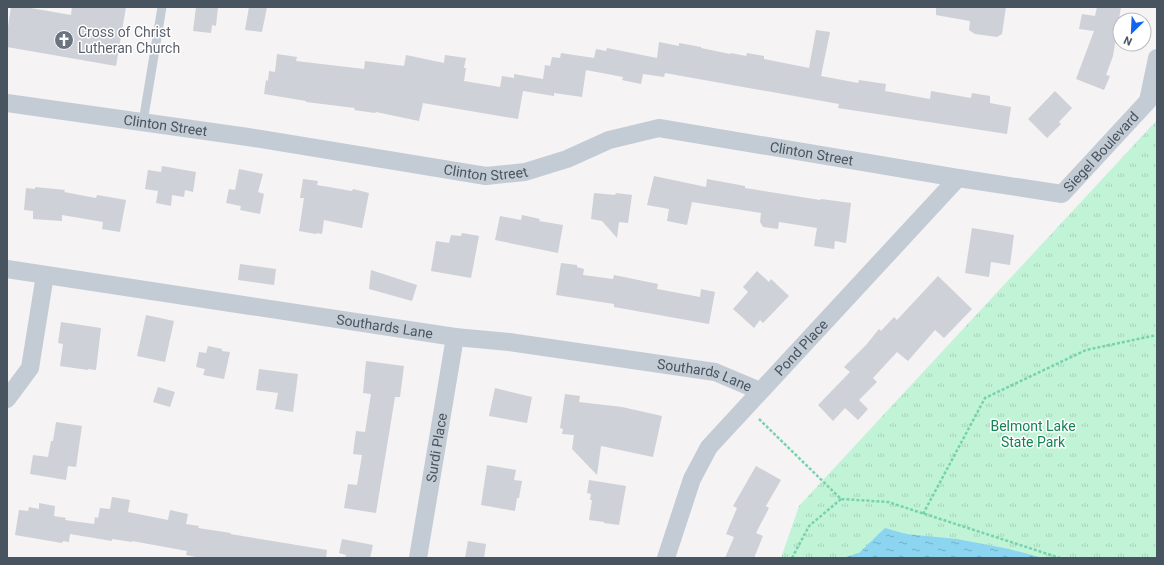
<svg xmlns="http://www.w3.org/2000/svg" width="1164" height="565" viewBox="0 0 1164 565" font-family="Roboto,sans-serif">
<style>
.park{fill:url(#park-tufts)}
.water{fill:url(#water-ripples)}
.building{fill:#ced1d7}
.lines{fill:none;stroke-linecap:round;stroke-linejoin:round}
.path{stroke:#76d3ac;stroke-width:2.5;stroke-dasharray:3 2;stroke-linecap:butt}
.service{stroke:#c3ccd4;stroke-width:9}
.minor{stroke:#c3ccd4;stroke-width:18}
.labels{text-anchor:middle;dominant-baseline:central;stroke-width:3;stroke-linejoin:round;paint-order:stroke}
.worship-label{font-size:14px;fill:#5b616d;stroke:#fff;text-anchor:start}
.street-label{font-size:14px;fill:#495461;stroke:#fff}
.park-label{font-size:14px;fill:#138353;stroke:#fff}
</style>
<defs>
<pattern id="park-tufts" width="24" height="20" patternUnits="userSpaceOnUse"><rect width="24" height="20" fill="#c1f3d7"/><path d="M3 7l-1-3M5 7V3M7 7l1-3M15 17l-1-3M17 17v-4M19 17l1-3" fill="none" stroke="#a7d2bb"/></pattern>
<pattern id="water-ripples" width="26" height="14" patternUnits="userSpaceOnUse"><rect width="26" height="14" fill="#8cd5f1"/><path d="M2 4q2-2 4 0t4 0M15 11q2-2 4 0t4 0" fill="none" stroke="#74afc7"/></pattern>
</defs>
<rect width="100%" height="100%" fill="#f5f3f3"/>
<path class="park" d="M1157,120V558H781L799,506Z"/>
<path class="water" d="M885,528L906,534L957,539L1009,549L1043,558H843L859,553Z"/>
<path class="building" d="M11,7H25L71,15L72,7H126L116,66L7,47V33Z
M196,7H218L216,26L212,25L211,33L193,31Z
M249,7H267L262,32L245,30Z
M936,7H1006L1002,34L997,37L975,34L969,30L970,21L936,15Z
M1097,7H1121L1113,56L1106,75L1110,76L1104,90L1076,79L1094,31L1079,29L1082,14L1095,16Z
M816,30L830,32L821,76L858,83L859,80L886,84L885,91L930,99L931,91L971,98L972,93L990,96V103L1011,107L1007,134L838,108L839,104L665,73L664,77L643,74L641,84L622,80L623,77L586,70L582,97L554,93V96L523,91L518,119L423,103L419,121L376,112L375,113L354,110L355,108L306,102V101L264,94L266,80L268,81L269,71L275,72L277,54L297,57L296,61L364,69L365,61L404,66L406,55L444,63L445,55L466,58L464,68H466L464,81L500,87L502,76L514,78V74L543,79L545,65L550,66L552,57L560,58L561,53L594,58L596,49L606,51L607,48L657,58L659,42L679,46V43L701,47V48L730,54L731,53L746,56L747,53L764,56V59L809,68Z
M1055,91L1072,108L1059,122L1061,124L1047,138L1028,119Z
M162,166L196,172L193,192L185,190L184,197L172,195L171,206L156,203L158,191L145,189L148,170L161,172Z
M239,169L263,174L258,192L264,194L260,214L240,210L241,206L226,203L229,189L235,190Z
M654,176L706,187L707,179L745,186V188L820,200L821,199L851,203L846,243L835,241L834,249L814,246L817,228L779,222L778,229L763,227L760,222L761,213L692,202L687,225L667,221L669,209L647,205Z
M303,179L318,181L317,185L352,191L353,189L369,193L362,228L324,220L322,234L317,233L316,234L299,231L304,198H300Z
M35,187L65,190L64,192L96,198L97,195L126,200L120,232L102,229L103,222L62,215V221L33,219V211L24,210L26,188L35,189Z
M594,193L615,195L616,193L632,195L628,223L619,222L617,238L602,221L591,219Z
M522,215L540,219L539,221L563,225L558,253L495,240L500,216L521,220Z
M972,228L1014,235L1010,265L991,262L989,277L965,273Z
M462,233L479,236L471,278L431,271L436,241L449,243L451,235L461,236Z
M561,263L577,265V267L584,269L583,275L613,279L614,275L658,284L657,289L700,297L701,289L715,292L709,324L614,307V304L556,295Z
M240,264L276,269L274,285L238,280Z
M371,270L417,285L412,301L369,289Z
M757,271L769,282L771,279L789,296L763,323L760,320L754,328L733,309L748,292L743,287Z
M938,276L972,309L944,338L935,330L908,361L897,352L873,378L877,382L859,400L868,409L858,420L845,408L833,421L818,405L850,372L844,367L866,345L879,329L881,331L894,317L897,320Z
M146,315L174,321L165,362L137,356Z
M61,322L101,328L96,370L88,369V370L60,366L63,344L58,343Z
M208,346L222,349V351L230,352L224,379L203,375L205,369L196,367L199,352L206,353Z
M366,361L404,366L400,397H395L376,513L344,508L348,484L357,485L362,455L353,454L356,431L365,432L371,394L363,393Z
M259,369L298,374L293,412L275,409L278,393L256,390Z
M158,387L175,392L170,407L153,402Z
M495,388L532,397L527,423L489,416Z
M565,394L580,396L579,402L622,407L662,416L653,457L601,446L597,475L572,449L574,435L562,434L563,429L560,428Z
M56,422L82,426L76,467L68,466L66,480L30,474L33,455L48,457L51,441H53Z
M487,465L516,470L514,480L522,481L519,498H517L515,511L481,505Z
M756,466L781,480L766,506L769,508L756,533L763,536L754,558H725L734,537L726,534L737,508L733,506Z
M589,480L626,486L619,525L604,523V522L589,520L592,500H590L591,494L587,493Z
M112,497L130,500L128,512L168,520L170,510L188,514L186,524L199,526L198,528L231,533L230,534L327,550L326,558H201L186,555L187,551L132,541V542L112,539V541L70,534L69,542L63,541L62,543L15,535L19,510L28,511L29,507L39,509V503L55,506L54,516L66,518L65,520L94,524L95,517L98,518L100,508L110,509Z
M342,539L373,545L370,558H345L346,555L339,553Z
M468,541L486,544L484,558H465Z"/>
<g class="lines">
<path class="path" d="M759,419L841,499L888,502L1060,558
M923,514L985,398L1086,350L1157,335
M792,558L809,526L841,499"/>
<path class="service" d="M143,122L162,7"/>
<g class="minor">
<path id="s1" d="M7,103L248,137L486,176L525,172L567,159L609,140L659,128L958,178L1062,194L1148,101L1157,58"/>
<path id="s2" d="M7,269L455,337L509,342L715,372L760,391"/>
<path d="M7,399L30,368L45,275"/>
<path id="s3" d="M418,558L455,337"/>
<path id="s4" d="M666,558L692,479L709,447L958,178"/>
</g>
</g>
<defs>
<symbol id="church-disc" viewBox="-11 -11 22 22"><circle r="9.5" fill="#6b7280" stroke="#fff"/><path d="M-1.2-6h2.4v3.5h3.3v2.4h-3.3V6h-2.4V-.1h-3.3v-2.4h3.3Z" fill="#fff"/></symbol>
</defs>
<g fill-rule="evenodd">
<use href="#church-disc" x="53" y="29" width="22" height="22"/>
</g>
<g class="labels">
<g class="worship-label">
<text x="78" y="32">Cross of Christ<tspan x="78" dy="16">Lutheran Church</tspan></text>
</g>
<g class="street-label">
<text stroke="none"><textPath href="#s1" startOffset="160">Clinton Street</textPath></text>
<text stroke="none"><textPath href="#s1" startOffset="1131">Siegel Boulevard</textPath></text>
<text stroke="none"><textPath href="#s1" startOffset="820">Clinton Street</textPath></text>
<text stroke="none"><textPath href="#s1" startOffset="484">Clinton Street</textPath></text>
<text stroke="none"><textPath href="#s2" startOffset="382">Southards Lane</textPath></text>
<text stroke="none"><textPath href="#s4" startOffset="255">Pond Place</textPath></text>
<text stroke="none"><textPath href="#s2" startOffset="706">Southards Lane</textPath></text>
<text stroke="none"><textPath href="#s3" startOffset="112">Surdi Place</textPath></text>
</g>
<g class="park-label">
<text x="1033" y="426">Belmont Lake<tspan x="1033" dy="16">State Park</tspan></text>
</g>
</g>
<rect width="1164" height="565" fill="none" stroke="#495461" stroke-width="16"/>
<g transform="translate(1132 32) rotate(204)"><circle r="19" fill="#ffffff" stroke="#b6bbc0"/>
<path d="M0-3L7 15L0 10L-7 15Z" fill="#1264ef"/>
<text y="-6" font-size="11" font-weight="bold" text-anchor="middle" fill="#495461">N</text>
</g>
</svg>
